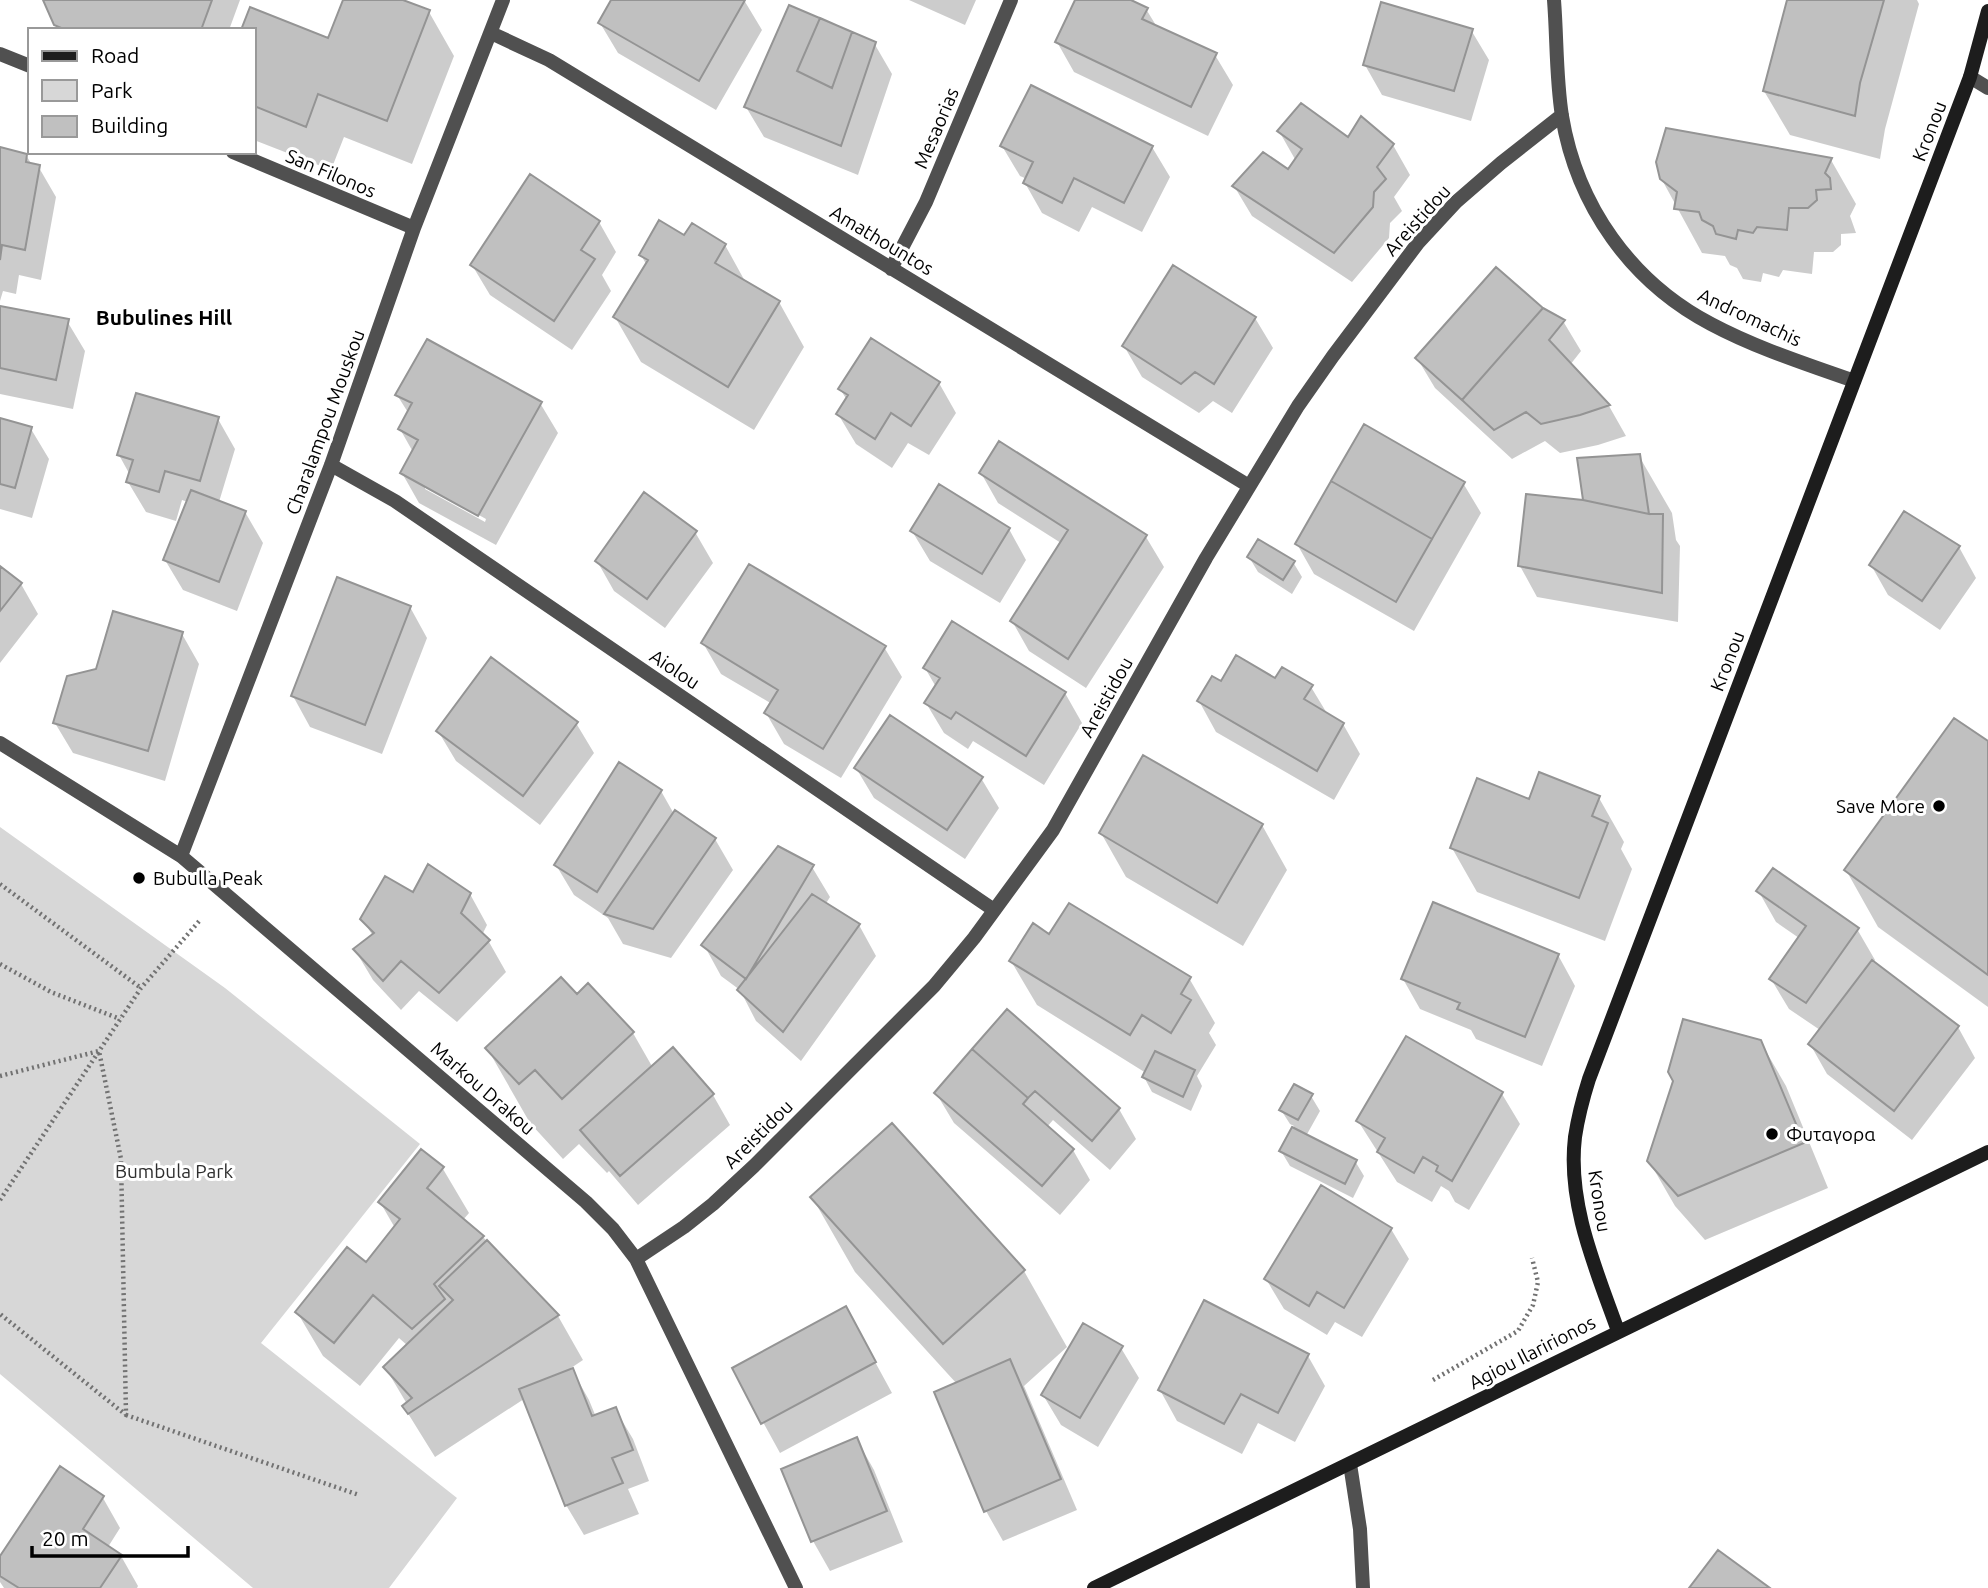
<svg xmlns="http://www.w3.org/2000/svg" width="1988" height="1588" viewBox="0 0 1988 1588" font-family="Ubuntu,sans-serif">
<style>
.green{fill:#d7d7d7}
.shadow{fill:#0003;fill-rule:evenodd}
.building{fill:#c0c0c0;stroke:#949494;stroke-width:2}
.lines{fill:none;stroke-linecap:round;stroke-linejoin:round}
.path{stroke:#727272;stroke-width:4.5;stroke-dasharray:2 3.5;stroke-linecap:butt}
.street{stroke:#505050;stroke-width:14}
.secondary{stroke:#1d1d1d;stroke-width:14}
.poi-dot{fill:#000;stroke:#fff;stroke-width:2.5}
.labels{text-anchor:middle;dominant-baseline:central;stroke-width:6;stroke-linejoin:round;paint-order:stroke}
.street-label{font-size:19px;fill:#000;stroke:#fff}
.poi-label{font-size:19px;fill:#000;stroke:#fff;text-anchor:start}
.park-label{font-size:19px;fill:#2e2e2e;stroke:#fff}
.neighbourhood-label{font-size:21px;font-weight:bold;fill:#000;stroke:#fff}
</style>
<rect width="100%" height="100%" fill="#fff"/>
<path class="green" d="M0,827L225,988L420,1144L261,1343L457,1498L389,1588H253L0,1374Z"/>
<path class="shadow" d="M45,0H240L229,30H59Z
M345,0H399L429,12L454,56L412,164L344,137L331,170L254,140V30L251,9L329,40Z
M613,0H744L762,30L716,110L618,53L600,23Z
M909,0H976L965,25Z
M1077,0H1127L1146,9L1157,27L1215,55L1233,85L1208,136L1074,72L1057,42Z
M1789,0H1917L1919,4L1885,129L1880,159L1790,135L1764,91Z
M1471,30L1489,60L1471,121L1382,95L1365,65Z
M874,43L892,74L858,175L764,137L746,107Z
M1279,131L1393,145L1410,175L1394,197L1402,211L1390,223L1389,238L1352,282L1252,216L1234,186L1288,171L1296,161Z
M1002,146L1152,147L1170,177L1142,232L1092,207L1079,232L1042,213L1025,183L1027,179L1020,176Z
M0,149L26,155L32,165L38,166L56,197L41,280L19,275L16,294L3,291L0,301Z
M1831,160L1856,204L1850,216L1856,233L1841,234V245L1833,252H1814L1812,274L1783,270L1779,277L1763,273L1761,282L1743,279L1737,268L1730,265L1725,256L1702,253L1661,178Z
M599,222L616,252L602,275L611,291L572,350L490,295L472,265Z
M685,237L725,245L746,283L779,302L804,347L754,430L641,362L615,317L646,264L641,255Z
M0,307L67,321L85,351L73,409L0,394Z
M1542,310L1563,321L1581,351L1570,365L1609,406L1626,436L1598,445L1560,453L1545,441L1512,459L1435,388L1417,358Z
M1255,318L1273,348L1232,413L1213,401L1199,413L1142,377L1124,346Z
M939,383L956,413L929,455L908,443L892,468L856,444L838,414L847,400L840,389Z
M397,395L540,403L558,433L496,545L419,503L402,473L413,452L400,429L409,414ZM425,485L486,519L485,522L425,489Z
M218,419L235,449L219,502L245,512L263,543L237,611L183,590L165,560L188,502L182,500L176,521L146,512L128,482L130,475L119,455Z
M0,420L31,429L49,459L32,518L0,509Z
M1000,443L1146,537L1164,567L1086,688L1029,651L1012,621L1061,543L998,503L981,473Z
M1639,456L1672,513L1676,540L1680,546L1678,622L1537,597L1520,566Z
M1463,483L1481,513L1414,631L1314,574L1297,544Z
M1009,529L1026,560L1000,603L930,561L912,531Z
M695,532L713,563L665,628L614,591L597,561Z
M1959,547L1976,578L1940,630L1888,595L1871,565Z
M1249,557L1293,562L1302,577L1292,594L1258,572Z
M0,568L21,584L38,614L0,663Z
M410,607L427,638L382,754L310,727L293,696Z
M182,634L199,664L165,781L73,753L55,723L97,671Z
M703,643L884,647L902,677L841,778L784,744L766,713L772,704L721,674Z
M925,668L1065,693L1082,723L1044,785L973,741L968,749L944,733L926,703L936,687Z
M1276,680L1311,687L1328,715L1343,724L1360,754L1334,800L1216,732L1199,701L1222,683Z
M576,723L594,753L540,825L456,761L438,731Z
M1988,743V1007L1878,927L1846,870Z
M856,768L981,778L999,808L965,859L874,798Z
M661,791L674,814L675,813L715,839L733,870L671,958L623,944L608,918L574,895L556,865Z
M1599,798L1624,842L1621,849L1632,869L1605,941L1477,892L1452,848L1530,801Z
M1262,825L1287,870L1243,946L1126,877L1101,833Z
M812,867L830,897L825,905L859,925L876,956L801,1061L756,1021L740,990L721,976L704,945Z
M1759,892L1857,929L1875,960L1873,963L1958,1027L1975,1058L1912,1140L1827,1074L1810,1044L1820,1030L1789,1009L1771,979L1799,938L1776,922Z
M470,894L487,925L482,935L489,942L506,972L457,1022L419,991L401,1010L373,980L355,950L373,936L362,919L413,895Z
M1050,936L1189,978L1215,1023L1209,1033L1216,1045L1197,1076L1202,1086L1191,1111L1152,1092L1144,1077L1146,1073L1037,1005L1011,961Z
M1558,955L1575,986L1542,1066L1476,1039L1471,1030L1420,1009L1403,979Z
M588,986L633,1033L653,1068L673,1049L713,1095L730,1125L638,1205L609,1171L607,1173L579,1144L563,1159L530,1123L487,1048L577,997Z
M1007,1012L1119,1109L1136,1139L1110,1170L1053,1120L1047,1127L1073,1150L1090,1180L1060,1215L954,1123L936,1093Z
M1760,1041L1786,1086L1828,1188L1705,1240L1675,1206L1649,1161L1675,1081Z
M1502,1094L1520,1124L1469,1210L1455,1202L1449,1191L1441,1186L1432,1202L1397,1182L1358,1121Z
M1311,1096L1320,1111L1306,1136L1355,1161L1364,1176L1353,1198L1290,1166L1281,1151L1294,1126L1290,1124L1281,1110Z
M891,1126L1024,1271L1067,1347L1024,1386L1077,1510L1003,1541L986,1511L957,1384L855,1272L812,1197Z
M421,1151L443,1169L469,1213L463,1220L483,1237L558,1316L583,1360L571,1368L589,1400L596,1417L615,1409L633,1439L649,1481L628,1489L639,1514L584,1535L566,1505L524,1399L435,1457L404,1407L407,1404L385,1367L408,1346L399,1338L360,1386L323,1356L297,1312L366,1265L395,1228L380,1202Z
M1391,1229L1409,1259L1362,1337L1335,1322L1327,1335L1284,1309L1266,1279Z
M862,1338L892,1393L780,1453L734,1369Z
M1121,1348L1139,1378L1098,1447L1061,1425L1043,1395Z
M1308,1356L1325,1386L1295,1442L1258,1423L1242,1454L1177,1421L1160,1390Z
M857,1440L874,1470L903,1542L830,1571L813,1541Z
M103,1498L120,1528L108,1547L121,1556L138,1586L137,1588H4L0,1582V1559Z"/>
<path class="building" d="M43,0H212L201,30H66L54,25Z
M343,0H403L430,10L387,121L318,94L306,127L254,106V30H241L250,7L328,38Z
M611,0H745L699,81L598,23Z
M1075,0H1131L1148,8L1142,19L1217,53L1191,107L1055,42Z
M1787,0H1884L1860,83L1855,116L1763,91Z
M1381,2L1473,29L1454,91L1363,65Z
M789,5L876,42L841,146L744,107Z
M820,18L852,32L832,88L797,71Z
M1031,85L1153,146L1124,203L1074,178L1062,203L1023,183L1033,162L1000,146Z
M1301,103L1348,137L1361,116L1394,144L1377,167L1386,179L1374,192L1373,207L1334,253L1232,186L1263,152L1288,169L1302,149L1277,131Z
M1666,128L1832,158L1825,173L1830,178L1831,189L1816,190L1817,200L1808,208H1789L1787,230L1757,227L1753,233L1738,230L1736,239L1716,234L1713,226L1702,220L1699,212L1674,209L1677,192L1660,179L1656,162Z
M0,147L27,154L26,162L40,165L25,250L2,245L0,260Z
M530,174L600,221L581,250L595,259L554,321L470,265Z
M659,220L684,235L692,223L726,244L715,263L780,301L728,387L613,317L648,260L639,255Z
M1173,265L1256,317L1214,384L1195,372L1181,384L1122,346Z
M1496,267L1543,308L1462,400L1415,358Z
M0,306L69,319L56,380L0,368Z
M1543,308L1565,320L1549,340L1610,405L1580,415L1541,424L1526,412L1494,430L1462,400Z
M871,338L940,382L911,426L891,413L875,439L836,414L848,395L838,389Z
M427,339L542,402L478,516L400,473L418,440L398,429L412,403L395,395Z
M136,393L219,417L200,481L165,471L159,492L126,482L133,460L117,455Z
M0,418L32,427L15,488L0,484Z
M1364,424L1465,482L1432,539L1331,481Z
M999,441L1147,535L1068,659L1010,621L1068,530L979,473Z
M1640,454L1649,514L1583,500L1577,458Z
M1331,481L1432,539L1396,602L1295,544Z
M939,484L1010,528L982,574L910,531Z
M191,490L246,511L219,582L163,560Z
M644,492L697,531L647,599L595,561Z
M1526,494L1583,500L1649,514H1663L1662,593L1518,566Z
M1904,511L1960,546L1922,601L1869,565Z
M1258,539L1295,561L1283,580L1247,557Z
M749,564L886,646L823,749L764,713L778,690L701,643Z
M0,566L22,583L0,611Z
M337,577L411,606L365,725L291,696Z
M113,611L183,632L148,751L53,723L67,676L96,669Z
M952,621L1066,692L1026,756L956,712L951,719L924,703L940,678L923,668Z
M1236,655L1275,678L1282,667L1313,685L1304,699L1344,723L1317,771L1197,701L1212,676L1221,681Z
M491,657L578,722L523,796L436,731Z
M890,715L983,777L947,830L854,768Z
M1954,718L1988,741V975L1844,870Z
M1143,755L1263,824L1217,903L1099,833Z
M619,762L662,790L597,892L554,865Z
M1539,772L1600,796L1592,816L1608,823L1579,898L1450,848L1477,778L1529,799Z
M675,810L716,838L653,929L604,914Z
M778,846L814,865L746,979L701,945Z
M428,864L471,893L461,913L490,940L439,993L401,961L383,981L353,949L374,933L360,919L385,876L413,892Z
M1773,868L1859,928L1806,1003L1769,979L1806,926L1756,891Z
M812,894L860,924L783,1032L737,990Z
M1433,902L1559,954L1525,1037L1457,1009L1460,1003L1401,979Z
M1069,903L1191,977L1181,994L1191,1000L1171,1033L1142,1015L1130,1035L1009,961L1033,923L1049,934Z
M1872,960L1959,1026L1894,1111L1808,1044Z
M561,977L577,994L588,983L634,1032L562,1099L535,1070L519,1084L485,1048Z
M1007,1009L1120,1108L1092,1141L1035,1091L1028,1098L972,1049Z
M1683,1019L1761,1040L1804,1143L1678,1196L1647,1161L1673,1081L1668,1072Z
M1406,1036L1503,1092L1452,1181L1436,1171L1438,1166L1423,1157L1414,1173L1377,1152L1385,1138L1356,1121Z
M673,1047L714,1094L620,1176L580,1130Z
M972,1049L1028,1098L1023,1104L1074,1149L1042,1186L934,1093Z
M1155,1051L1195,1070L1183,1097L1142,1077Z
M1294,1084L1313,1094L1298,1120L1279,1110Z
M892,1123L1025,1270L943,1344L810,1197Z
M1292,1127L1357,1160L1345,1184L1279,1151Z
M421,1149L444,1167L427,1188L484,1236L434,1284L445,1299L412,1329L373,1295L334,1343L295,1312L347,1247L366,1262L400,1219L378,1202Z
M1321,1185L1392,1228L1344,1308L1317,1292L1309,1306L1264,1279Z
M487,1240L559,1315L408,1414L402,1406L412,1398L383,1367L453,1300L439,1286Z
M1204,1300L1309,1354L1278,1413L1241,1394L1224,1424L1158,1390Z
M846,1306L876,1362L761,1424L732,1368Z
M1083,1323L1123,1346L1080,1418L1041,1395Z
M1010,1359L1061,1479L984,1512L934,1392Z
M573,1368L592,1416L616,1407L633,1450L612,1458L623,1483L565,1506L519,1389Z
M857,1437L887,1511L811,1542L781,1469Z
M60,1466L104,1496L83,1529L122,1555L100,1588H19L0,1576V1556Z
M1718,1550L1770,1588H1689Z"/>
<g class="lines">
<path class="path" d="M0,884L141,988
M0,964L51,992L120,1019
M0,1076L99,1051L121,1159L126,1415L0,1314
M0,1200L141,988L201,919
M1433,1380L1518,1331L1533,1305L1538,1282L1532,1258
M126,1415L359,1495"/>
<path class="street" d="M1554,0C1557,38 1556,79 1562,116C1577,206 1631,282 1711,324C1756,348 1806,364 1854,381
M491,33L549,60L1249,486
M0,54L30,66
M1970,77L1988,88
M233,152L414,228
M891,269L926,202L1011,0
M331,465L395,501L994,910
M0,743L181,856L586,1202L613,1229L636,1259L796,1588
M181,856L331,465L414,228L503,0
M636,1259L684,1227L713,1204L754,1166L934,986L974,938L1053,830L1206,558L1298,406L1333,356L1418,243L1456,202L1501,163L1562,115
M1350,1464L1360,1529L1363,1588"/>
<path class="secondary" d="M1618,1331C1596,1269 1567,1204 1575,1137C1578,1117 1583,1098 1589,1079L1970,77L1988,11
M1094,1588L1988,1152"/>
</g>
<g class="poi-dot">
<circle cx="1939" cy="806" r="7"/>
<circle cx="139" cy="878" r="7"/>
<circle cx="1772" cy="1134" r="7"/>
</g>
<g class="labels">
<g class="street-label">
<text transform="translate(936 128) rotate(-67)">Mesaorias</text>
<text transform="translate(1929 131) rotate(-69)">Kronou</text>
<text transform="translate(331 173) rotate(23)">San Filonos</text>
<text transform="translate(1417 220) rotate(-48)">Areistidou</text>
<text transform="translate(882 240) rotate(31)">Amathountos</text>
<text transform="translate(1750 317) rotate(25)">Andromachis</text>
<text transform="translate(325 422) rotate(-70)">Charalampou Mouskou</text>
<text transform="translate(1727 661) rotate(-69)">Kronou</text>
<text transform="translate(675 669) rotate(34)">Aiolou</text>
<text transform="translate(1106 697) rotate(-61)">Areistidou</text>
<text transform="translate(483 1088) rotate(41)">Markou Drakou</text>
<text transform="translate(758 1134) rotate(-45)">Areistidou</text>
<text transform="translate(1600 1201) rotate(81)">Kronou</text>
<text transform="translate(1532 1352) rotate(-27)">Agiou Ilaririonos</text>
</g>
<g class="poi-label">
<text x="1925" y="806" text-anchor="end">Save More</text>
<text x="153" y="878">Bubulla Peak</text>
<text x="1786" y="1134">Φυταγορα</text>
</g>
<g class="park-label">
<text x="174" y="1171">Bumbula Park</text>
</g>
<g class="neighbourhood-label">
<text x="164" y="317">Bubulines Hill</text>
</g>
</g>
<rect x="28" y="28" width="228" height="126" fill="#ffffff" stroke="#999999" stroke-width="2"/>
<rect x="42" y="51" width="35" height="10" fill="#1d1d1d" stroke="#999999" stroke-width="2"/>
<text x="91" y="63" font-size="21" fill="#000000">Road</text>
<rect x="42" y="80" width="35" height="21" fill="#d7d7d7" stroke="#999999" stroke-width="2"/>
<text x="91" y="98" font-size="21" fill="#000000">Park</text>
<rect x="42" y="116" width="35" height="21" fill="#c0c0c0" stroke="#999999" stroke-width="2"/>
<text x="91" y="133" font-size="21" fill="#000000">Building</text>
<path d="M32 1546v10h156v-10" fill="none" stroke="#000000" stroke-width="3.5"/>
<text x="42" y="1546" font-size="21" fill="#000000" stroke="#ffffff" stroke-width="5" paint-order="stroke">20 m</text>
</svg>
